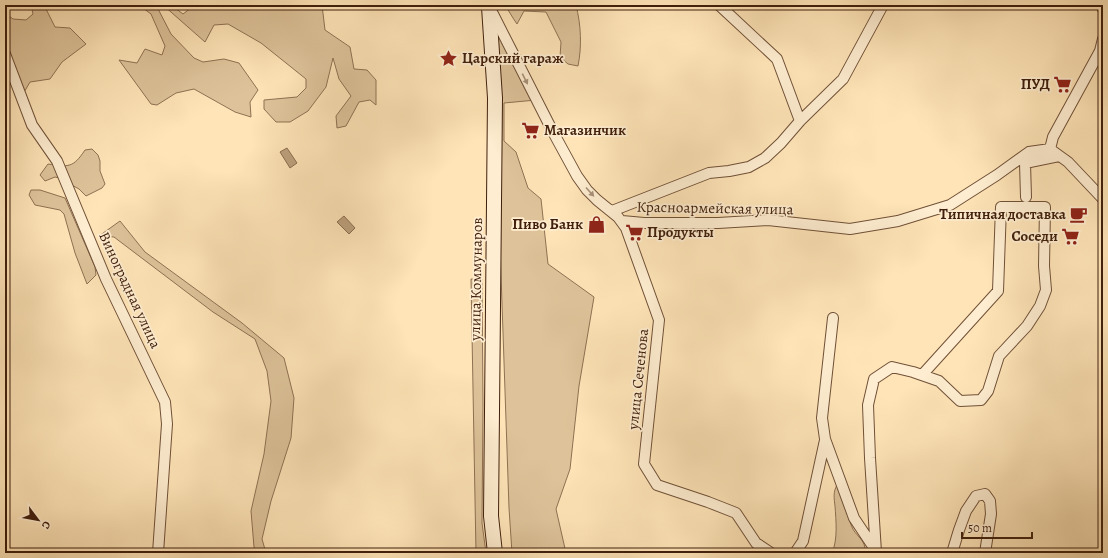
<svg xmlns="http://www.w3.org/2000/svg" width="1108" height="558" viewBox="0 0 1108 558" font-family="Alegreya,serif">
<style>
.green{fill:#dec39a;stroke:#8f7153}
.water{fill:#bda17d;stroke:#8b6d50}
.lines{fill:none;stroke-linecap:round;stroke-linejoin:round}
.minor-casing{stroke:#705037;stroke-width:12}
.secondary-casing{stroke:#401f0c;stroke-width:16}
.minor{stroke:#feedd0;stroke-width:10}
.secondary{stroke:#feedd0;stroke-width:14}
.oneway{fill:#a89078}
.labels{text-anchor:middle;dominant-baseline:central;stroke-width:3.5;stroke-linejoin:round;paint-order:stroke}
.poi-label{font-size:15px;font-weight:bold;fill:#401f0c;stroke:#feedd0;text-anchor:end}
.street-label{font-size:15px;fill:#401f0c;stroke:#feedd0}
</style>
<rect width="100%" height="100%" fill="#fee4b7"/>
<filter id="stains"><feTurbulence type="fractalNoise" baseFrequency=".005" numOctaves="4"/><feColorMatrix values="0 0 0 0 .2 0 0 0 0 .09 0 0 0 0 .02 0 0 0 .5 -.17"/></filter>
<radialGradient id="worn" r=".72"><stop offset=".6" stop-color="#630" stop-opacity="0"/><stop offset="1" stop-color="#630" stop-opacity=".3"/></radialGradient>
<path class="green" d="M31,5H44L55,27L70,28L86,44L62,62L50,79L30,82L23,94L5,80V13L13,19L26,20L33,14Z
M139,5H156L171,34L194,58L203,62L224,59L239,63L258,90L250,102L251,117L235,112L194,89L176,93L157,105L151,104L119,60L137,63L145,49L162,55L165,46L151,14Z
M163,5H171L183,14L195,5H322L325,30L350,47L354,69L367,70L376,80V105L370,100L359,102L346,126L337,128L336,116L351,96L339,79L333,58L326,87L308,111L290,122H276L264,109V100L297,97L306,88V79L261,43L228,24L214,25L205,42Z
M505,5H576C581,25 582,46 578,66L568,64L560,57L561,42L546,12L524,11L517,24L513,18Z
M489,7L536,100L504,103V141L516,152L528,188L541,199L548,264L594,297L579,386L570,469L556,509L566,553H512L509,508L495,98Z
M92,149L98,155L100,161V171L105,184L102,188L86,196L79,189L59,178L55,177L45,181L40,175L48,164C69,167 73,168 85,150Z
M31,190H40L65,198L95,267L96,275L87,284L75,253L64,214L60,210L35,205L29,195Z
M120,221L145,252L242,323L284,358L294,398L291,438L271,501L262,539L266,553H256L254,547L251,511L264,454L271,401L267,371L255,339L213,312L114,237L99,236Z
M471,279H482L483,404L482,523L486,553H476Z
M837,485C848,496 845,513 852,527C855,535 864,539 865,548L862,553H832C838,539 836,521 835,506C834,498 833,492 837,485Z"/>
<path class="water" d="M287,148L297,163L290,168L280,152Z
M344,216L355,228L349,234L337,222Z"/>
<g class="lines">
<defs>
<path id="minor" d="M719,5L777,59L800,121
M1101,5L1103,9
M492,12L553,132L577,176L587,190L597,200L618,217L626,228L659,320L644,464L657,485L708,502L736,513L756,543L771,553
M5,54L32,125L57,161L106,279L165,402L167,424L158,553
M1050,149L1053,137L1100,51L1103,39
M1026,197L1025,163L1059,156
M612,211L709,173L729,171L749,167L765,158L781,143L800,121L843,79L883,5
M622,221L644,223H718L768,220L850,229L898,221L950,205L997,175L1029,152L1050,149L1068,162L1103,199
M833,318L822,418L825,439L854,518L876,551
M876,552L870,458L868,405L874,379L892,367L913,372L939,381L960,401L981,400L988,391L999,356L1027,326L1040,306L1046,290L1044,266L1045,207H1001L998,291L922,375
M795,553L803,541L825,440
M952,553L959,530L966,511L976,496L985,494L990,501L991,514L985,553"/>
<path id="secondary" d="M488,5L489,7L495,98L491,516L495,553"/>
</defs>
<use href="#minor" class="minor-casing"/>
<use href="#secondary" class="secondary-casing"/>
<use href="#minor" class="minor"/>
<use href="#secondary" class="secondary"/>
</g>
<defs><path id="oneway-solid" d="M-6-.8H1V-3.2L6.5 0L1 3.2V.8H-6Z"/></defs>
<g class="oneway">
<use href="#oneway-solid" transform="translate(525 79) rotate(63)"/>
<use href="#oneway-solid" transform="translate(590 192) rotate(48)"/>
</g>
<defs>
<symbol id="sight-bare" viewBox="-9 -9 18 18"><path d="M0-6L1.8-2.2L6-1.7L2.9 1.2L3.7 5.4L0 3.3L-3.7 5.4L-2.9 1.2L-6-1.7L-1.8-2.2Z" fill="#8f2418" stroke="#feedd0" stroke-width="2.5" paint-order="stroke"/></symbol>
<symbol id="supermarket-bare" viewBox="-9 -9 18 18"><path d="M-6-5.5h2.5l.6 2H6L4.5 2H-2.5L-4.4-4H-6ZM-1.5 3.2a1.3 1.3 0 1 0 .1 0ZM3 3.2a1.3 1.3 0 1 0 .1 0Z" fill="#8f2418" stroke="#feedd0" stroke-width="2.5" paint-order="stroke"/></symbol>
<symbol id="cafe-bare" viewBox="-9 -9 18 18"><path d="M-5.5-4.5H6V0H3Q3 3.5 0 3.5H-2.5Q-5.5 3.5-5.5 0ZM3-3.2v2h1.7v-2ZM-6 4.5H4V6H-6Z" fill="#8f2418" stroke="#feedd0" stroke-width="2.5" paint-order="stroke"/></symbol>
<symbol id="shop-bare" viewBox="-9 -9 18 18"><path d="M-5-2.5h2.3a2.7 3.5 0 0 1 5.4 0H5L5.5 6h-11ZM-1.5-2.5h3a1.5 2.3 0 0 0-3 0Z" fill="#8f2418" stroke="#feedd0" stroke-width="2.5" paint-order="stroke"/></symbol>
</defs>
<g fill-rule="evenodd">
<use href="#sight-bare" x="436" y="46" width="25" height="25"/>
<use href="#supermarket-bare" x="1050" y="72" width="25" height="25"/>
<use href="#supermarket-bare" x="518" y="118" width="25" height="25"/>
<use href="#cafe-bare" x="1066" y="202" width="25" height="25"/>
<use href="#shop-bare" x="584" y="212" width="25" height="25"/>
<use href="#supermarket-bare" x="622" y="220" width="25" height="25"/>
<use href="#supermarket-bare" x="1058" y="224" width="25" height="25"/>
</g>
<g class="labels">
<g class="poi-label">
<text x="462" y="58" text-anchor="start">Царский гараж</text>
<text x="1050" y="84">ПУД</text>
<text x="544" y="130" text-anchor="start">Магазинчик</text>
<text x="1066" y="214">Типичная доставка</text>
<text x="583" y="224">Пиво Банк</text>
<text x="647" y="232" text-anchor="start">Продукты</text>
<text x="1058" y="236">Соседи</text>
</g>
<g class="street-label">
<text transform="translate(715 208) rotate(1)">Красноармейская улица</text>
<text transform="translate(476 279) rotate(-89)">улица Коммунаров</text>
<text transform="translate(130 290) rotate(65)">Виноградная улица</text>
<text transform="translate(638 379) rotate(-84)">улица Сеченова</text>
</g>
</g>
<rect width="1108" height="558" fill="none" stroke="#fee4b7" stroke-width="20"/>
<rect x="6" y="6" width="1096" height="546" fill="none" stroke="#401f0c" stroke-width="2"/>
<rect x="10" y="10" width="1088" height="538" fill="none" stroke="#401f0c"/>
<g transform="translate(38 520) rotate(122)" stroke="#feedd0" stroke-width="3" paint-order="stroke">
<path d="M0-3L7 15L0 10L-7 15Z" fill="#401f0c"/>
<text y="-6" font-size="11" font-weight="bold" text-anchor="middle" fill="#401f0c">С</text>
</g>
<path d="M962 532v6h70v-6" fill="none" stroke="#401f0c" stroke-width="2"/>
<text x="968" y="532" font-size="12" fill="#401f0c" stroke="#feedd0" stroke-width="3" paint-order="stroke">50 m</text>
<rect width="100%" height="100%" filter="url(#stains)"/>
<rect width="100%" height="100%" fill="url(#worn)"/>
</svg>
